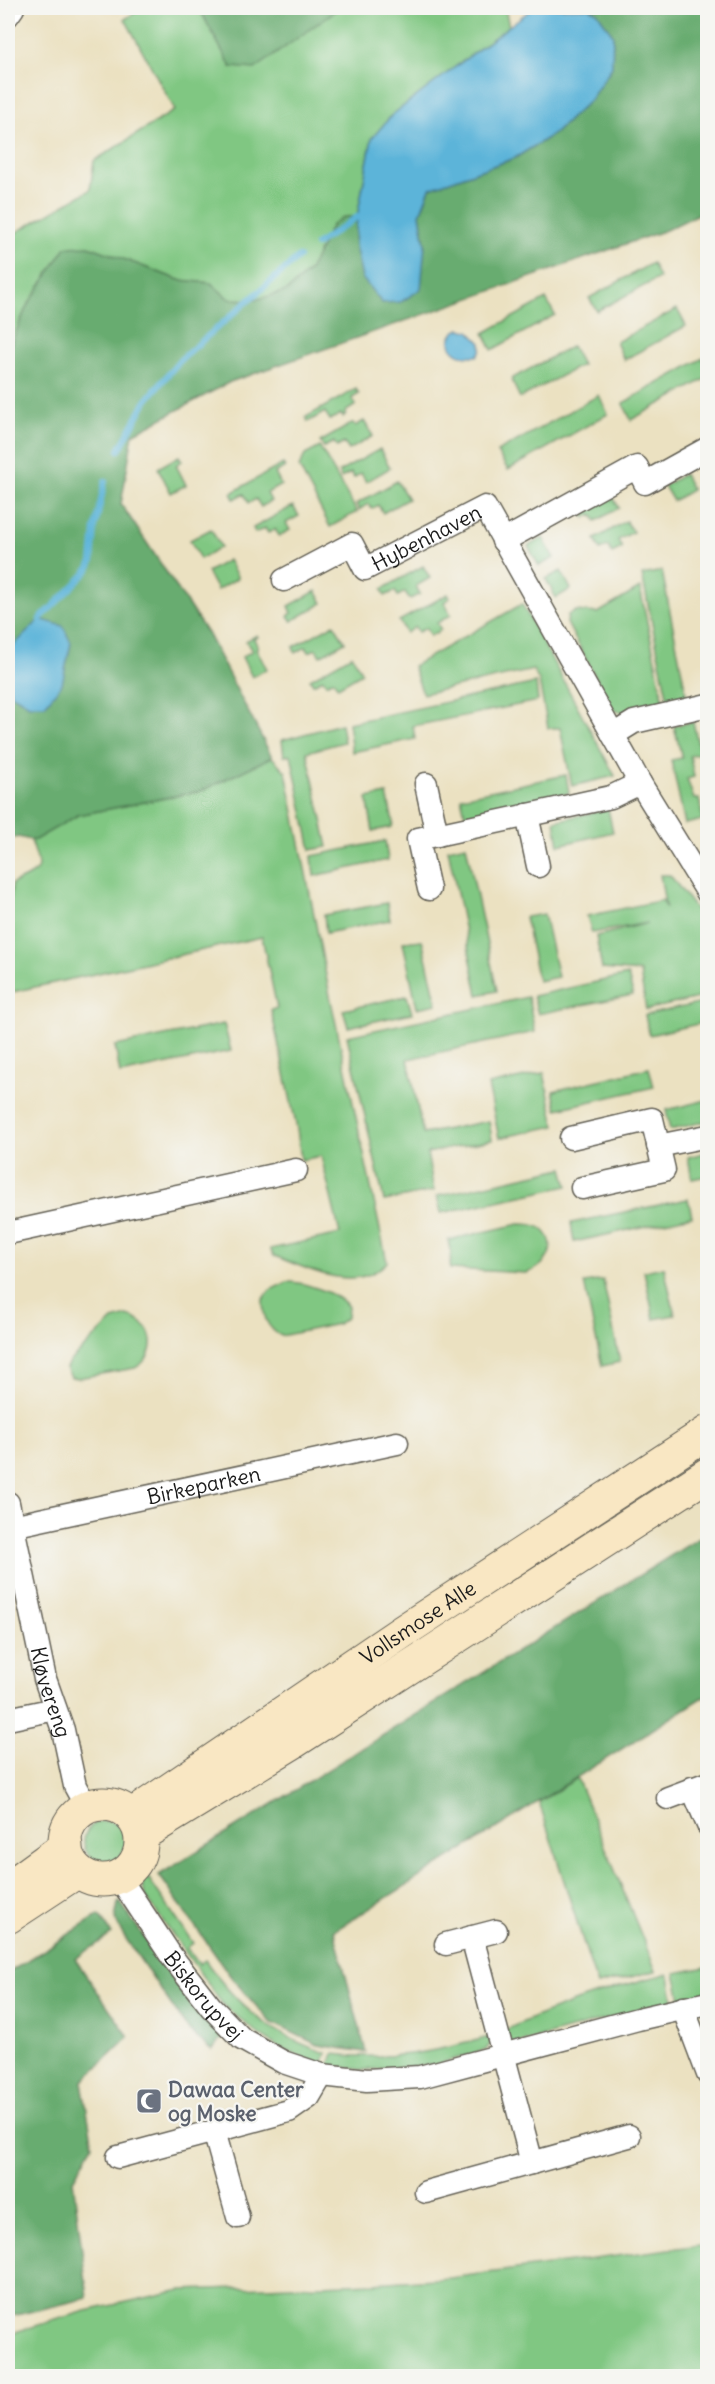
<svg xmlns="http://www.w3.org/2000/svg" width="715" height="2384" viewBox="0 0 715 2384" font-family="Delius,sans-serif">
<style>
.green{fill:#80c782;stroke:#4e724f;stroke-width:1.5}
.forest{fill:#68ac70;stroke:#426446;stroke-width:1.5}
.water{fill:#5cb4d9;stroke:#3c687a;stroke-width:1.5}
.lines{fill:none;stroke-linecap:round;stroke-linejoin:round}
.stream{stroke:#5cb4d9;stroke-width:6}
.street-casing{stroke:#646156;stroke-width:25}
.secondary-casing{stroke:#646156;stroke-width:35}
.street{stroke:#fff;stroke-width:22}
.secondary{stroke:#f9e7c3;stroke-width:33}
.labels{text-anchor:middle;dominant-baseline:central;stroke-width:4.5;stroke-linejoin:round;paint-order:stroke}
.street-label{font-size:21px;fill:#1c1c1c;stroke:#f6f6f2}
.worship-label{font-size:21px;font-weight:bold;fill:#5b616d;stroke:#f6f6f2;text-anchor:start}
</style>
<rect width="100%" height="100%" fill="#f6f6f2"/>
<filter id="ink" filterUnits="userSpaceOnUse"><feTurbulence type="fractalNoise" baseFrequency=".0167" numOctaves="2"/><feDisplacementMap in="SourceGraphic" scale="12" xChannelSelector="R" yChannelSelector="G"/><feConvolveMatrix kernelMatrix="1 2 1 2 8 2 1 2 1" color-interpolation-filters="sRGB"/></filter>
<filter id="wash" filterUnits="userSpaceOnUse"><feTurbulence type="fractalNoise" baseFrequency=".008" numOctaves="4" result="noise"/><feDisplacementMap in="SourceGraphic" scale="24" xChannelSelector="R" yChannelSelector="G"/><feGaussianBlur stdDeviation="1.35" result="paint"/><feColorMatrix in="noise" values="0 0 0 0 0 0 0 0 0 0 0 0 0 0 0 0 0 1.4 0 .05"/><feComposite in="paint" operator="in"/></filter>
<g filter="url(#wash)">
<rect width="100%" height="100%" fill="#ebe1c1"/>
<path class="green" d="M142,8H199L231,67L313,24L339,8H505L509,26L392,115L372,138L357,217H344L332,225L309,271L287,291L255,300L229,299L210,283L179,280L89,246L27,306L8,351V270L12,267L8,237L90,190L94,161L175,110L125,19Z
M652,263L659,278L597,311L589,298Z
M546,299L555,315L492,350L484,333Z
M677,309L686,326L624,360L616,342Z
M572,346L582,365L520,398L511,379Z
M703,358L707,365V378L631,420L623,403Z
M356,389L359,394L352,398L356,405L345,412L346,414L343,417L341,414L330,420L325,412L308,422L306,417Z
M599,395L608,414L508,470L497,452Z
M364,421L373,436L349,450L344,443L337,447L334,442L324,447L320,442L353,423L355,426Z
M320,447L357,512L330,527L299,467L305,455Z
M380,449L390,468L366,482L361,473L354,478L351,473L341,478L339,472Z
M179,456L182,461L176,465L186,485L171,493L158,468Z
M283,464L285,467L275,473L281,485L267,493L271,501L261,507L256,499L249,503L244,494L234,499L231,493Z
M684,474L692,490L673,501L664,486Z
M397,481L408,499L383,513L378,505L372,509L368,504L359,510L356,504Z
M612,495L619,508L596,521L592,514L585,518L582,512Z
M293,506L299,516L286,523L290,530L279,536L275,529L268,533L265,528L255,533L253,528Z
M626,521L633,532L618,540L622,548L612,553L608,546L600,550L595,539Z
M211,529L221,547L200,559L190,540Z
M543,538L554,558L539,566L528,546Z
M228,560L238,578L217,590L207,572Z
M423,566L430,578L416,586L420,594L410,599L405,592L398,596L395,591L385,596L382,589Z
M561,571L571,589L556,598L546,579Z
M662,571L687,698L668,701L642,575Z
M640,588L664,703L624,713L613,710L567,623L568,615L576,611L598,613Z
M316,591L323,603L292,621L288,616L292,613L289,606Z
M448,594L450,598L444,602L451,615L437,623L441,630L430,636L426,628L418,632L415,627L406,633L399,621Z
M522,604L615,776L572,786L560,728H548L539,681L533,670L423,694L413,666Z
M334,624L345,642L320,656L316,649L309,652L306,647L295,653L293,647Z
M257,635L258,637L254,639L258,647L256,649L267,669L252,677L242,657L252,651L246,641Z
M352,655L362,673L338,687L333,680L326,684L323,679L313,684L310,679Z
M536,683L538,701L413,726L415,739L352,752L348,723Z
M693,722L700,753L690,756L694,777L687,779L694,799H699L703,820L685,824L671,760L682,758L674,726Z
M341,724L344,742L307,752L328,847L311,850L291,755L284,756L282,740Z
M272,757L286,772L330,996L387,1262C356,1295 310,1269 274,1256L270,1249L340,1234L321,1156L301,1160L297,1129L271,1010L277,1008L262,937L8,993V900L11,897L12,884C41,869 43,875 31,841L78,815L201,791Z
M566,775L569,793L465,815L461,797Z
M387,794L393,822L392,827L373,831L367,798Z
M608,809L613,832L559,845L555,821Z
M385,841L388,860L314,876L312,856Z
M466,845L497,991L478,995L448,849Z
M660,875H670L707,924V996L646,1010L640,972L602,969L596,936L648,923L592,933L587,916L663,900L666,909Z
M387,903L390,920L326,933L324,915Z
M544,914L558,977L538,981L525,917Z
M422,940L437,1004L417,1008L403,942Z
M628,975L633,995L538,1014L533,996Z
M407,996L412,1013L348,1027L343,1010Z
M528,997L535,1032L408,1059L423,1134L489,1121L492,1140L427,1153L434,1191L384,1201L347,1036Z
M707,1002V1022L649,1035L645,1015Z
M224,1024L231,1051L120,1074L115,1046Z
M649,1068L654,1087L557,1109L553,1091Z
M544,1073L555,1126L499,1138L488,1085Z
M707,1100V1121L670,1130L666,1110Z
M707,1152V1176L692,1179L688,1157Z
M563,1168L568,1186L441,1213L437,1196Z
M688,1199L692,1216L574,1242L571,1223Z
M519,1224C527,1224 536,1224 542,1229C561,1245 546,1268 526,1273L450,1269L451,1254L448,1240Z
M664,1267L675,1315L654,1319L644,1271Z
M603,1280L620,1362L602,1366L584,1283Z
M287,1282C301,1281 341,1294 348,1307L347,1317L338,1324L281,1336C266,1327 263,1316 263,1299L270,1290Z
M127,1316C155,1322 160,1355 135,1368L78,1378L71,1377L66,1368L69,1362L113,1320Z
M577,1778L656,1971L597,1985L539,1802Z
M84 1842a21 21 0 1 1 42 0a21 21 0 1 1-42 0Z
M147,1876L193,1943L187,1948L199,1964L205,1960C239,2008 270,2034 326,2053L322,2065L280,2048L261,2036L223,2005L145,1896L141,1880Z
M707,1967V1994L681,1999L675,1973Z
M666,1974L669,1975L673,2001L516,2044L506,2038L505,2030C558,2006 609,1988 666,1974Z
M489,2037L491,2043L486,2050L434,2065L362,2070L329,2065L333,2054C390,2061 435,2052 489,2037Z
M707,2244V2376H8V2334L86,2311L181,2290L374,2283L450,2278Z"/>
<path class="forest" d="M199,8H339L255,69L231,67Z
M588,8H707V210L666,230L230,382L133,434L121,504L207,633L272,757L201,791L78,815L35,840C25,842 23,833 8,840V503L10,499L8,490V351L27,306L66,247L89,246L179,280L211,283L229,299L255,300L287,291L309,271L332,225L344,217H357L355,245L425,244L420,214L430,188L515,158L554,134L590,100L612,67L613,35L597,12Z
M707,1533V1695L334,1931L366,2052L318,2045L270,2022L231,1977L159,1875Z
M120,1902L195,2011L223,2038L212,2050L189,2031L122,1933L115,1919L118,1903Z
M99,1915L112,1934L75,1959L129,2037L82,2082L93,2145L73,2180L88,2298L8,2317V1973Z"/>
<path class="water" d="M533,8H588L597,12L613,35L612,67L590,100L554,134L515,158L430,188L420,214L425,244L421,289L401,302L382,303L362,278L355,245L357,217L372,138L392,115Z
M460,329L469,331L481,343V350L477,356C471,356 462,357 457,353C446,346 449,333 460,329Z
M40,619L63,626L71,643L62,684L45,705H29L11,694L8,681V651Z"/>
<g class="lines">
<path class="stream" d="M316,245L357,217
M119,450L146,401L181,359L299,257
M40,619L86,573L92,562L95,528L105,481"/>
</g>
</g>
<g filter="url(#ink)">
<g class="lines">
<defs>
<g id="street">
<path d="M8,15L13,8"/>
<path d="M503,541L637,467L645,483L708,448"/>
<path id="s1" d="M284,580L352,544L365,569L485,507L640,783L708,893"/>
<path d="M613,735L634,722L708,705"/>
<path d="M426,784L437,835"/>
<path d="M527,815L538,866"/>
<path d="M429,889L418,839L611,797L640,783"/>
<path d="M571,1138L652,1119L664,1170L582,1188"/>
<path d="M658,1146L708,1136"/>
<path d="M8,1233L296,1170"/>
<path id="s2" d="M8,1503L45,1679L63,1730L75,1786L87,1808"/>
<path id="s3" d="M12,1526L397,1443"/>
<path d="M8,1719L55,1709"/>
<path d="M692,1788L708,1825"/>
<path d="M668,1798L708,1783"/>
<path id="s4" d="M119,1877L172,1957L211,2007L242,2039L283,2062L322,2075L367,2080L420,2077L638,2019L708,2003"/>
<path d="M472,1937L532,2163"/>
<path d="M446,1944L496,1931"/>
<path d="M683,2008L708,2074"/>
<path d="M214,2131L238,2217"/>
<path d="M118,2157L289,2111L309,2097L322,2075"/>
<path d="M426,2192L629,2136"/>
</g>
<g id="secondary">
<circle cx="103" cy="1842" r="38"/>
<path id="s5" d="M131,1816L402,1632L708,1432"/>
<path d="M141,1835L295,1741L708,1474"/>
<path d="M8,1888L66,1846"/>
<path d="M8,1917L78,1871"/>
</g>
</defs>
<use href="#street" class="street-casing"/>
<use href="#secondary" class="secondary-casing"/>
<use href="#street" class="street"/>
<use href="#secondary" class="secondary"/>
</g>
</g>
<defs>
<symbol id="mosque-square" viewBox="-11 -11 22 22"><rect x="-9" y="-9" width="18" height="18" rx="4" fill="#6b7280" stroke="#f6f6f2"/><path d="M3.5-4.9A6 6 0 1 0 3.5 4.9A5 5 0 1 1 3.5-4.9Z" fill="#fff"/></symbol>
</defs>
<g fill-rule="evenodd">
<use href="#mosque-square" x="134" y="2086" width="30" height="30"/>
</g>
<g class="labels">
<g class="street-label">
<text stroke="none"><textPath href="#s1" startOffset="174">Hybenhaven</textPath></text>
<text stroke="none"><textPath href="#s3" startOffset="196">Birkeparken</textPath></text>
<text stroke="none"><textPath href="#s5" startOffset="346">Vollsmose Alle</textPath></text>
<text stroke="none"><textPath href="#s2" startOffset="194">Kløvereng</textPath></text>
<text stroke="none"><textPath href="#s4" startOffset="146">Biskorupvej</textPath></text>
</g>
<g class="worship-label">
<text x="168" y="2089">Dawaa Center<tspan x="168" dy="24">og Moske</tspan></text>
</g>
</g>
<rect width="715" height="2384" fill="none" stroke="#f6f6f2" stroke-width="30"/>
</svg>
